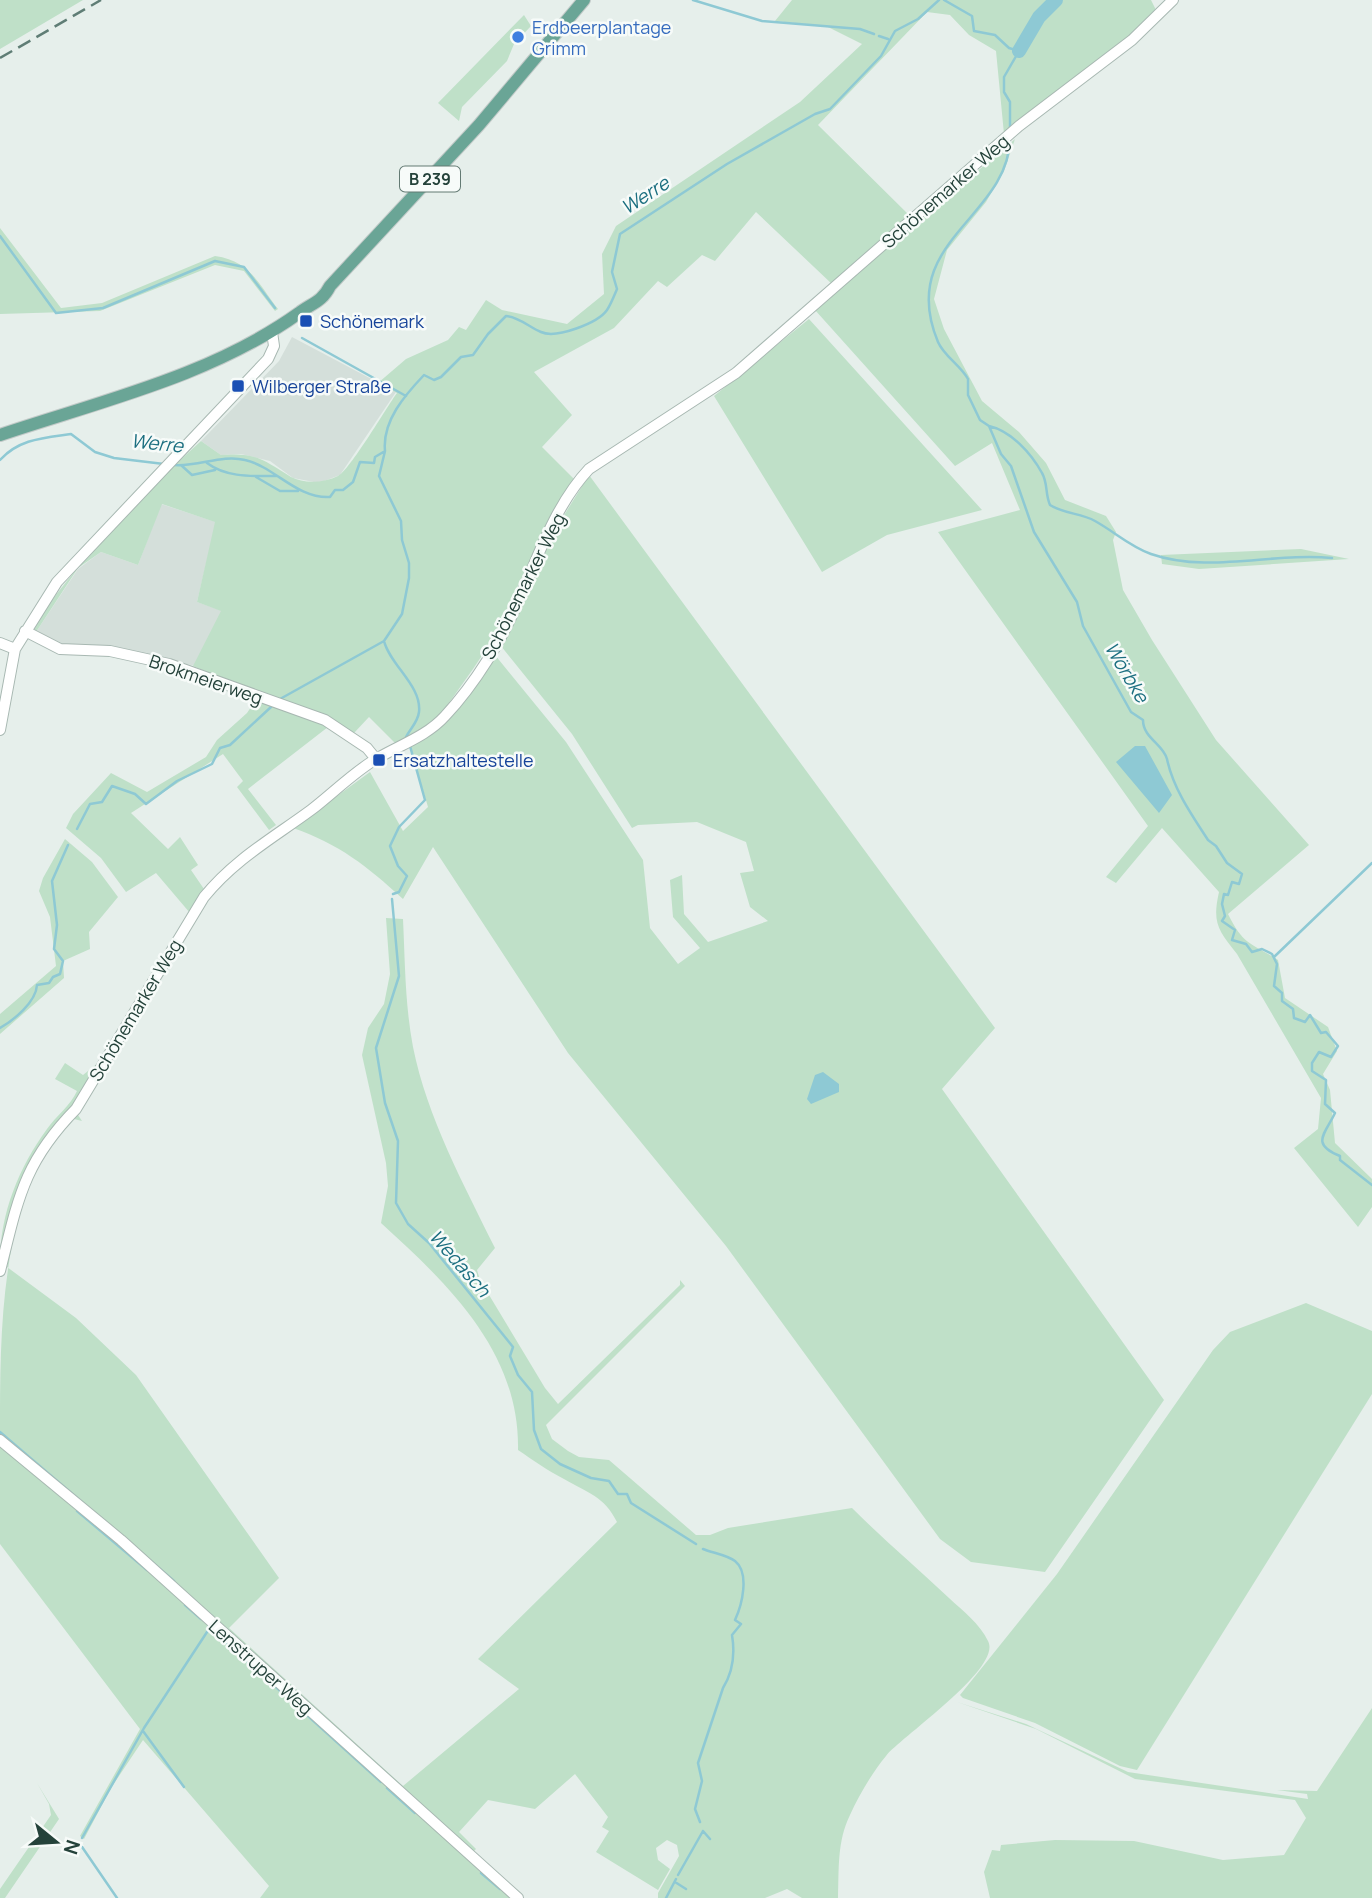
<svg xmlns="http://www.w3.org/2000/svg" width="1372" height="1898" viewBox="0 0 1372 1898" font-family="Manrope,sans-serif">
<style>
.built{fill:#d4dfda}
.green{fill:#bfe0c8}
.water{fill:#8ec9d4}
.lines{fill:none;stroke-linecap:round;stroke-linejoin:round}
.stream{stroke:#8ec9d4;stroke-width:2.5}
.river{stroke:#8ec9d4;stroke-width:14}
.minor-casing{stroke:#a8b8b2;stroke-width:12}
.major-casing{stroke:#c2cac8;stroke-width:14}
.minor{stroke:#fff;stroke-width:10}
.major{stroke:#6aa596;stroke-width:12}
.rail{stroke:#5f7d75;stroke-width:2.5;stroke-dasharray:14 7;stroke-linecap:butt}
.shop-dot{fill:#3f7fe0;stroke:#f7fbf9;stroke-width:2.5}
.transit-dot{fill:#1a4fb4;stroke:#f7fbf9;stroke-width:2.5}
.labels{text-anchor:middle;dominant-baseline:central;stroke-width:5;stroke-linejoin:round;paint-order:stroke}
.shield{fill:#f7fbf9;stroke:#637a73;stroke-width:2}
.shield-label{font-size:16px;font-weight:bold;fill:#24423a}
.shop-label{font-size:18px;fill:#366cbe;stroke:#f7fbf9;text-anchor:start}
.street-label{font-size:18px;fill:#24423a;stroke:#f7fbf9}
.transit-label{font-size:18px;fill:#164399;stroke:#f7fbf9;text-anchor:start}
.water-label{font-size:19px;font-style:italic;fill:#1c6f80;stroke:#f7fbf9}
</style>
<rect width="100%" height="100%" fill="#e6efeb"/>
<path class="built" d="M292,337L396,392L340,475L319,483L293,478L270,461L241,454L221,455L201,441L279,361Z
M161,504L216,522L197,602L231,614L200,667L138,653L60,645L36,632L78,569L101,552L138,565Z"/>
<path class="green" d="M0,0H83L0,49Z
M792,0H1151L1156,10L1122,45L1004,134L996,51L969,35L950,15L927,12L818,125L910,216L833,285L756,212L715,261L702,255L667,287L658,281L614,328L534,372L572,415L542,447L574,479L543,532L493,639L473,669L439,717L397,745L369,717L354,733L193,666L221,611L197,602L215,522L162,504L138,565L101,552L78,568L36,632L33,626C81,558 139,497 201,441L221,455C257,452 263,460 291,477C304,484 324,483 338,476C350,470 386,408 397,393L378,383L406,359L448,340L459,327L466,330L486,300L502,310L567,324L604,294L602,254L616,226L800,102L862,44L826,26L775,21Z
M524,15L531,26L514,44L507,61L462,107L459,121L438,103Z
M1015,139L1004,171L986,202L947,250L934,299L944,329L982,401L1019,432L1046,463L1065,500L1106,516L1116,532L1113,540L1123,590L1152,640L1216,740L1309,845L1228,914C1244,946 1250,942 1278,960L1285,998L1328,1027L1337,1051L1323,1074L1330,1090L1335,1143L1372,1179V1207L1358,1227L1294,1148L1318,1129L1321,1098L1237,954C1218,930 1212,923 1219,892L1162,828L1116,883L1106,877L1148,826L938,532L1020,510L992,443L955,466L815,310Z
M0,228L61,308L102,303L215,256C250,261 257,282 278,309L275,311L244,271L215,265L100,311L0,314Z
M809,319L982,510L887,535L822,572L714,396Z
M589,475L995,1028L942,1089L1164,1400L1045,1572L971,1562L940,1539L726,1246L568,1053L433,847L403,899C367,866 339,844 293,828L370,772L403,831L428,807L410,746L495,655L566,742L643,860L650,928L678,964L700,948L673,917L670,880L682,875L684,914L708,942L768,921L750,907L740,873L754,871L746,842L697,822L638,825L632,828L572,734L501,646L548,541Z
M1301,549L1349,559L1199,569L1162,564L1161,555Z
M255,701L311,718L328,727L248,789L276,825L269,830L237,787L243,781L223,754L131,813L168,849L180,837L198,865L191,870L206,892L190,913L156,873L126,892L101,858L66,828L73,814L111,773L147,792L206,757L217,740L247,713Z
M65,839L92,862L118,897L89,932L90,949L63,961L64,978L0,1034V1014L56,966L50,917L39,891L43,878Z
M386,918L403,919C405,961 405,1005 413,1047C427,1117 464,1185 495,1248L477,1270L480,1280L545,1388L558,1404L680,1285V1280L685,1286L546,1425L552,1439L568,1451L579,1457L609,1460L696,1535H710L728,1528L852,1508C883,1539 917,1568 949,1598C963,1611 980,1624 988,1641C1003,1668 901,1737 886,1756C872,1773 859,1795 850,1815C837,1841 839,1870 838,1898H802L787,1889L765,1898H658V1893L679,1856L677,1845L667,1840L656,1848L658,1860L670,1869L658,1890L596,1852L609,1831L602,1827L608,1817L575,1774L535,1809L488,1800L459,1832L476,1849L472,1853L130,1545L0,1436C0,1339 0,1240 42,1153C50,1139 63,1119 78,1115L82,1121L74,1119C30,1157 18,1212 7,1267L76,1318L136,1375L279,1578L229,1628L403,1786L519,1689L478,1659L617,1522C604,1496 588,1493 564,1479C548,1471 533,1460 518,1450C520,1352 448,1284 381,1223L388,1186L386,1163L362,1055L368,1028L384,1004L390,974Z
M103,1059L85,1091L46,1138L0,1261C0,1214 19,1167 47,1129C56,1116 71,1105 77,1091L55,1079L65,1063L83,1075Z
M1306,1303L1372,1331V1394L1137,1770L1120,1766L1035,1723L963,1698L960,1695L1057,1574L1213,1350L1230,1332Z
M0,1443L94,1520L514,1898H260L269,1886L143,1740L111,1788L84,1839L80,1836L140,1729L0,1544Z
M957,1702L1026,1724L1128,1772L1308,1799L1307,1794L1277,1790L1317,1791L1372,1708V1898H990L984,1872L992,1850L1000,1851L1001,1845L1055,1840L1134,1841L1223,1860L1284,1855L1306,1818L1295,1800L1135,1779L1036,1729Z
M37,1783L59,1819L5,1898H0V1889L51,1815L49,1804Z"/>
<path class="water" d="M1135,746H1145L1172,795L1159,813L1116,762Z
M823,1072L839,1084V1092L811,1104L807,1099L815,1075Z"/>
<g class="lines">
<path class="stream" d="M693,0L762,21L860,29L874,34
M944,0L972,16L974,31L995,35L1009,48L1019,51L1004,77V92L1010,102V128
M879,36L888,39
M1010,138C1009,218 896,241 938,342C944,356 960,365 968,379V395L980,420L989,426L1001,454L1011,466L1034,532L1077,602L1083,626L1131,712L1143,720C1143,738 1163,744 1167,759C1173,788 1191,814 1208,840L1216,846L1227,863L1242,874L1239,884L1232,882L1228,895L1224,894L1222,904L1225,916L1222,921L1235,930L1232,940L1246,944L1252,952L1262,949L1272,954L1277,964L1274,986L1282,993V1001L1293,1009L1294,1018L1305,1022L1310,1015L1321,1033L1326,1032L1338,1046L1331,1057L1319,1052L1312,1063V1071L1326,1080L1325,1104L1335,1113C1325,1134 1310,1144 1340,1156V1160L1372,1185
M0,236L56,313L103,308L215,261L244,267L275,308
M302,338L406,396
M989,426C1011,431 1031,453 1042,473C1048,483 1045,494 1050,505C1064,514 1081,513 1095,521C1115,532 1129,546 1151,554C1208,574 1273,552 1332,558
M0,460C19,439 43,438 71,434L95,452L114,458L164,464
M207,463C227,478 253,476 277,476
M174,465C198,467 222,454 245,460C275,467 297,499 330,497L335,490H343L353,482L360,462L374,463L375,457L385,451C382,421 405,395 424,375L434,380L441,377L461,357L473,355L488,334L506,316C519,317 529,327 541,332C556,339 598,323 607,310C611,304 614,296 617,289L612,272L620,234L727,164L815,114L830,109L881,56L895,31L918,19L939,0
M182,466L192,475L215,470
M256,477L280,491H298
M384,641C390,665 422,686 419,712C418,722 410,729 406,737
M280,699L384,641L402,614L409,578V563L402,540L401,521L379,476L385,451
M77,829L90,804L102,802L112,786L135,794L146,804L177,781L212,764L220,748L230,745L271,707
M393,894L399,892L407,876L398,866L390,846L399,827L425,800L410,746
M392,899L399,976L376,1048L385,1103L398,1141L396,1203L408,1224L429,1243L513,1347L510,1356L518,1375L532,1392L534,1430L541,1449L560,1464L591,1478L609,1481L618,1494H627L631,1503L696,1544
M1274,957L1372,863
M0,1028C14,1020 36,1002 37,985L49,983L53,977L60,974L63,961L54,949L57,925L52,881L68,845
M0,1432L174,1581
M77,1511L147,1570
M185,1605L201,1619
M217,1634L381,1782
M143,1731L184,1787
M387,1788L415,1813
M700,1822L695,1809L702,1781L698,1763L723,1688C733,1672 735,1653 732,1635L741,1624L735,1620C742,1605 750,1573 735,1561C727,1555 713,1553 703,1549
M703,1831L710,1839
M82,1838L144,1728L209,1629
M80,1844L117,1898
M481,1873L500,1889
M678,1875L703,1831
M675,1882L686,1889
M666,1898L676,1879"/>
<path class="river" d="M1019,51L1039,17L1056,0"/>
<defs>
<path id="minor" d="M25,631L60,649L110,651L169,664L325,720L367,748L376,759
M0,643L15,649
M0,730L15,649L57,582L268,359L274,346L272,332
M0,1271C18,1200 23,1163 76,1109L204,897C235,859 273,838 311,810C331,795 357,769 378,758C400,745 427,736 445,716C475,684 502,640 519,600C538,556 556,504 589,469L736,373L1019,126L1132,40L1173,0
M0,1440L121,1540L518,1898"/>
<path id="major" d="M0,435C101,401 211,376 299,313C312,303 322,302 330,286L479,125L584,0"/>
</defs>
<use href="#minor" class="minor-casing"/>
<use href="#major" class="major-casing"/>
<use href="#minor" class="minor"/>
<use href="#major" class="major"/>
<path class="rail" d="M0,58L101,0"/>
</g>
<circle class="shop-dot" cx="518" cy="37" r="7"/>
<g class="transit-dot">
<rect x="299" y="314" width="14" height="14" rx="3.5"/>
<rect x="231" y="379" width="14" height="14" rx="3.5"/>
<rect x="372" y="753" width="14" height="14" rx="3.5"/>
</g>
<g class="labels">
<rect class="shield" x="400" y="166.5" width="60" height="25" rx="5"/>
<g class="shield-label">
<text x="430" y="179">B 239</text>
</g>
<g class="shop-label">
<text x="532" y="27">Erdbeerplantage<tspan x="532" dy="21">Grimm</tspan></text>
</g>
<g class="street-label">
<text transform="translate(945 191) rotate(-41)">Schönemarker Weg</text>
<text transform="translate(523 586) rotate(-63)">Schönemarker Weg</text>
<text transform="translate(206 679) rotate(19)">Brokmeierweg</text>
<text transform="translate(135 1010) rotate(-59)">Schönemarker Weg</text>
<text transform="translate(261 1667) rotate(42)">Lenstruper Weg</text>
</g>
<g class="transit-label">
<text x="320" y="321">Schönemark</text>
<text x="252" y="386">Wilberger Straße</text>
<text x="393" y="760">Ersatzhaltestelle</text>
</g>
<g class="water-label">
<text transform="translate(645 195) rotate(-33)">Werre</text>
<text transform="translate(157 443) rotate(6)">Werre</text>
<text transform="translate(1127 672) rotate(59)">Wörbke</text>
<text transform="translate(460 1263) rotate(49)">Wedasch</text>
</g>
</g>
<g transform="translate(56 1842) rotate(108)" stroke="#f7fbf9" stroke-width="5" paint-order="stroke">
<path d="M0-5L12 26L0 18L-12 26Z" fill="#24423a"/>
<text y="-10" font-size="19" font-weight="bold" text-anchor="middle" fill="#24423a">N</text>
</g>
</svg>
